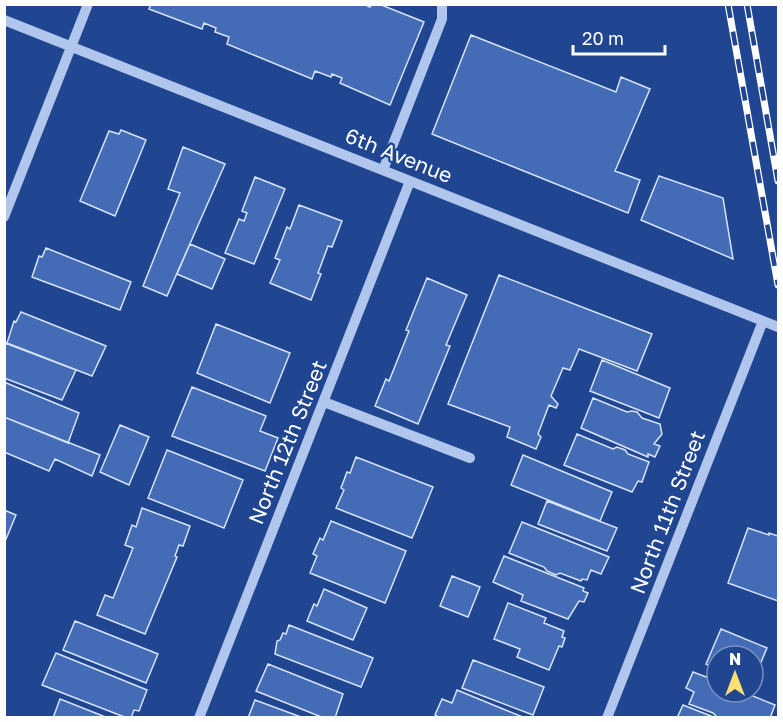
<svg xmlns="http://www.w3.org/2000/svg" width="783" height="722" viewBox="0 0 783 722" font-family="'Golos Text',sans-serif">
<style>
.building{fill:#446cb6;stroke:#d6e3fa;stroke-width:1.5}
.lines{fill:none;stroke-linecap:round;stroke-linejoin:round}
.minor{stroke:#b0c6ed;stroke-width:10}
.rail-casing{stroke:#fff;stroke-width:7}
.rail{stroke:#204691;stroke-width:4.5;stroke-dasharray:14;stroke-linecap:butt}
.labels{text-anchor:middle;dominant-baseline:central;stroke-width:4.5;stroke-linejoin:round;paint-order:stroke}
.street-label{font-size:21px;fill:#fff;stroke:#204691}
</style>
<rect width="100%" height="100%" fill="#204691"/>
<path class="building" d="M151,4H363L370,7L372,4H379L424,22L390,105L340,83L342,78L332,74L331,77L315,71L312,79L227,44L229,37L215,32L216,28L204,23L202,29L149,9Z
M471,35L616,92L621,77L650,89L615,171L640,180L628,213L432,134Z
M121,130L146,140L115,216L80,201L109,131L119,134Z
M183,147L225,164L167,296L143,286L180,193L168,189Z
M659,176L723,198L733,259L641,220Z
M255,177L285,189L254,264L225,253L239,219L244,221L247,213L242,211Z
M299,205L342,221L332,247L328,246L318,273L321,274L311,300L270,283L280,260L275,258L287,227L290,229Z
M190,244L225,259L212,289L177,274Z
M46,248L131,282L120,310L32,277L39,256L42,257Z
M499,275L652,334L637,371L579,349L570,370L563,368L551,396L558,404L556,408L549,405L538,434L541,437L536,449L507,437L510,427L448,404Z
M427,278L467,295L446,345L450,346L418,424L375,406L386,379L389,381L409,331L406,330Z
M21,312L106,346L92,376L7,343L14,321L16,322Z
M216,324L290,353L270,403L197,373Z
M5,343L76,370L62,400L4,378Z
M602,360L670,388L659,418L590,391Z
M4,382L79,413L68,443L4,417Z
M192,387L266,416L260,431L278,438L265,471L172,436Z
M593,398L627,412L632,411L637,412L642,418L660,424L662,434L654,444L660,446L655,457L648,454V457L581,428Z
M4,417L100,455L92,476L55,459L49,471L4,452Z
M120,425L149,437L129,485L100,472Z
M577,434L613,449L617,447L625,450L628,454L649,462L642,482L638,481L632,492L564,465Z
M167,450L243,480L224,528L148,498Z
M523,455L612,492L600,521L511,485Z
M356,457L433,487L412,538L336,508L344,490L341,488L347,472L350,473Z
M547,501L617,528L607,551L538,524Z
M142,508L190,526L183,546L179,545L175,556L177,557L145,634L97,615L105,595L113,598L133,548L125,545L132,525L136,527Z
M4,510L16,515L4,544Z
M331,521L406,551L385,603L310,573L317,556L313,554L320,538L323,540Z
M522,522L609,557L601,574L591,570L587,580L582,579L581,581L560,573L556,575L547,571L544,567L509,553Z
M748,528L769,535V533L778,536V601L728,583Z
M504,556L584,588L583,591L588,593L584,602L579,601L568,619L521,601L523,595L493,582Z
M452,576L480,587L468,617L440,606Z
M324,589L367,608L353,640L307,621L314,604L317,606Z
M508,603L546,618L544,623L564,631L562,637L565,638L562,647L559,646L549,670L517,657L520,649L494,639Z
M75,621L158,654L146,683L63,650Z
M289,625L373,658L361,687L275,654L277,641L280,640L283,633L286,634Z
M721,629L767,648L753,681V656H717V669L706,664Z
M56,653L147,690L139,711L134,710L131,718H127L42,685Z
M473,660L544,687L533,715L462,688Z
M268,664L343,694L335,718H324L256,691Z
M693,672L717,681V692H743L775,705L770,718H718L713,713L689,704L694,692L686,688Z
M457,690L525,718H440L435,715L442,699L452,703Z
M60,699L108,718H53Z
M255,700L301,717L248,718Z
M683,705L716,718H677Z"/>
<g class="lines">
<path class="minor" d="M4,20L778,327
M383,170L442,19V4
M4,217L88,4
M324,402L470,458
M199,718L410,181
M607,718L763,321"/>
<defs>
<path id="rail" d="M728,4L778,285
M747,4L778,181"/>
</defs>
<use href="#rail" class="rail-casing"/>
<use href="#rail" class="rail"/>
</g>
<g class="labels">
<g class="street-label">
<text transform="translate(399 155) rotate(22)">6th Avenue</text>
<text transform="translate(287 442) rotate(-68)">North 12th Street</text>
<text transform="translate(667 512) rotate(-69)">North 11th Street</text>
</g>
</g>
<rect width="783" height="722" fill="none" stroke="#ffffff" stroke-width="12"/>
<g transform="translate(735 674)"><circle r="28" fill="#204691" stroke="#7990bd" stroke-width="1.5"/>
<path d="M0-4.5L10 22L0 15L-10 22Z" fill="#fbe071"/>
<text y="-9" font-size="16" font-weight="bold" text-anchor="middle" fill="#ffffff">N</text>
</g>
<path d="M573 45v9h92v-9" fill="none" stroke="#ffffff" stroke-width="3"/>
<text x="582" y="45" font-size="18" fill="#ffffff" stroke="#204691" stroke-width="4.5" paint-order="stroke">20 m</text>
</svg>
